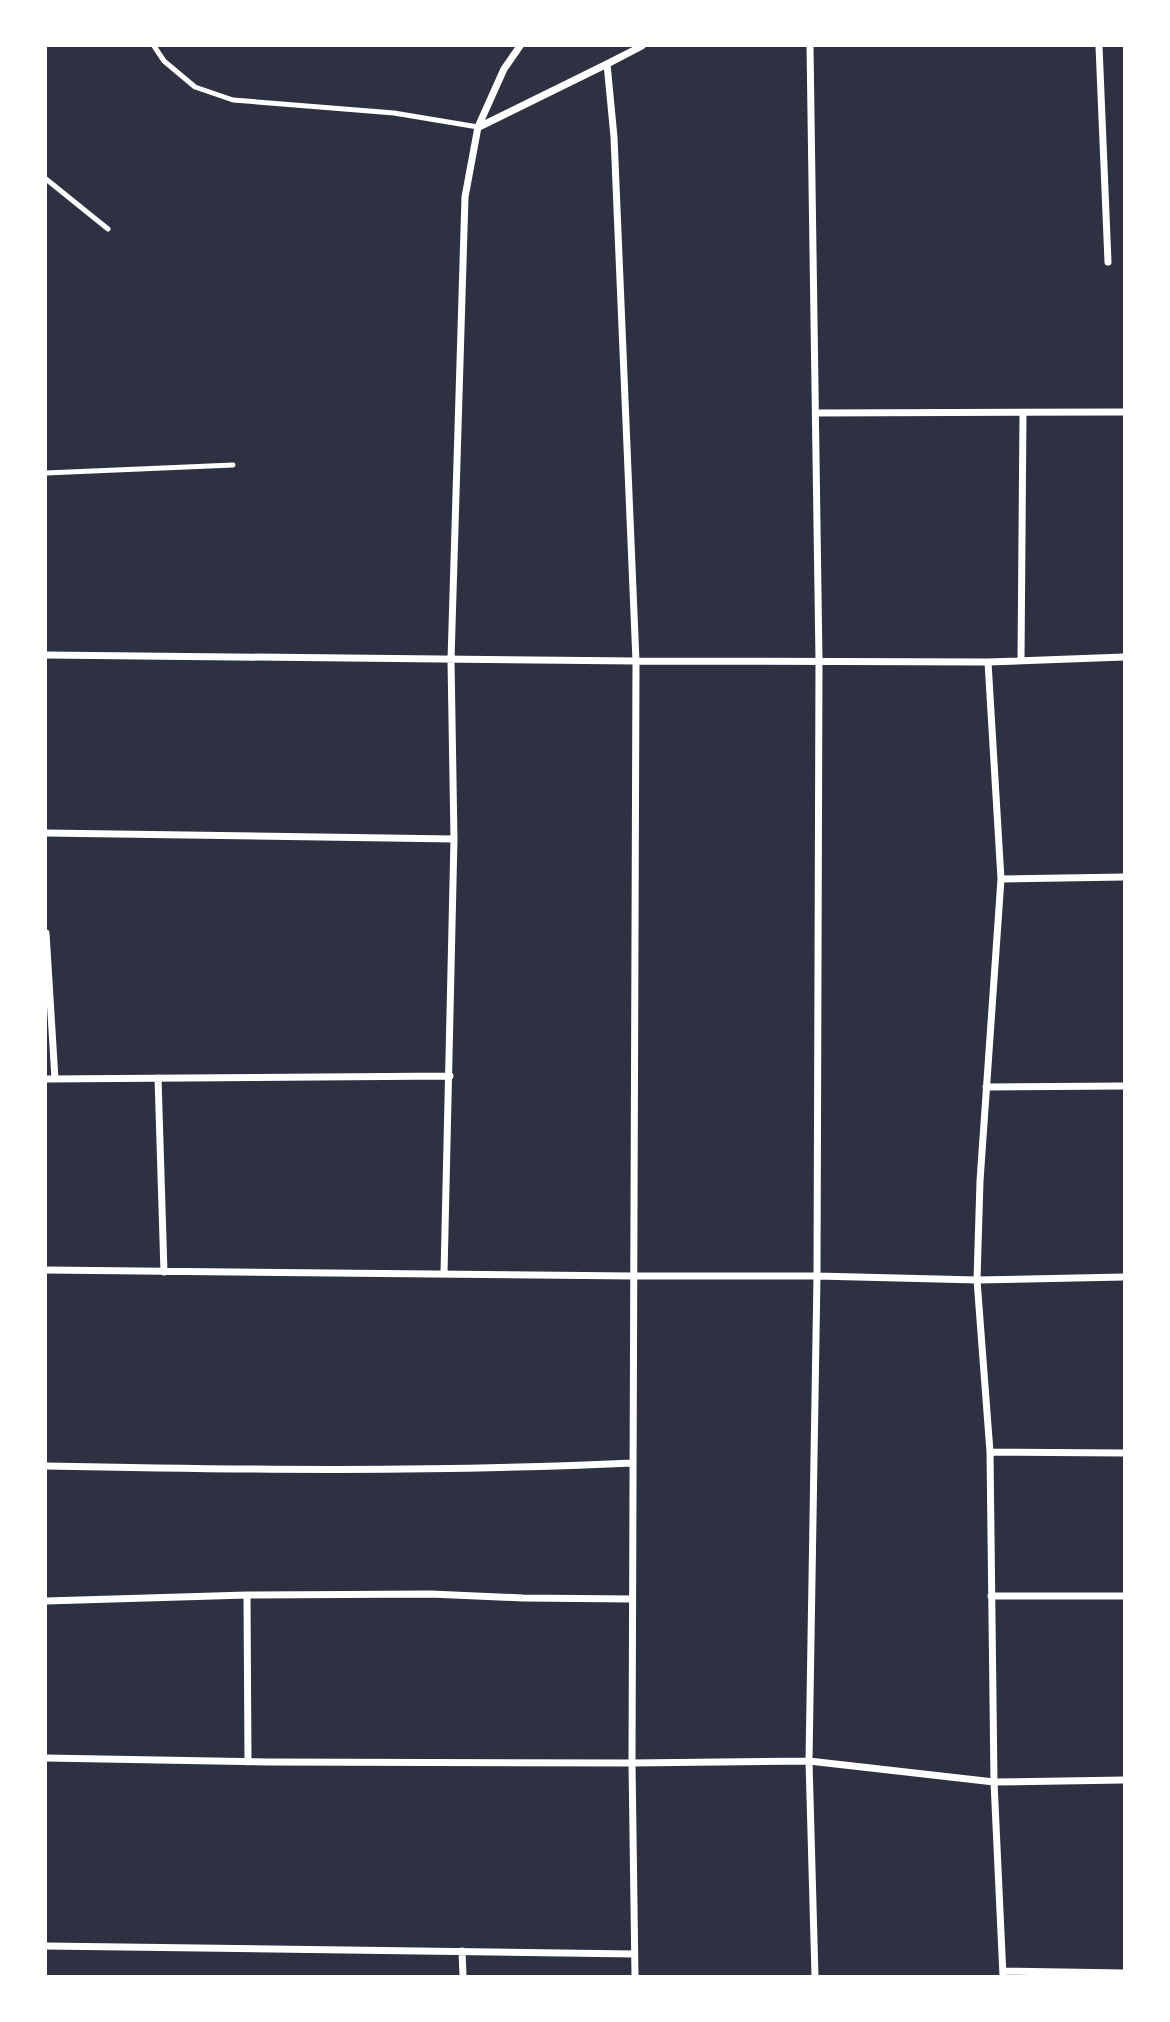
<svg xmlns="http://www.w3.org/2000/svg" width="1170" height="2022" viewBox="0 0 1170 2022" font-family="Ubuntu,sans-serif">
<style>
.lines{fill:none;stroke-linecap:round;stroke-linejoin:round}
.service{stroke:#fff;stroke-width:5}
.minor{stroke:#fff;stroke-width:7}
</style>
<rect width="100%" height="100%" fill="#2d3142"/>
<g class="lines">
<path class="service" d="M154,46L164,61L195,87L233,100L394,113L478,127
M46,179L108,229
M46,473L233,465"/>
<path class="minor" d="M810,46L819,661L817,1276L809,1761L815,1976
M1099,46L1108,262
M607,64L614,137L636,661L632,1763L635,1976
M479,127L607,64L642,46
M816,413L1124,412
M46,655L636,661L988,662L1124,657
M1021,660L1023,413
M988,662L1001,879L980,1181L977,1280L990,1452L994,1782L1003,1976
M46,833L454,839
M1001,879L1124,877
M46,933L55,1079
M158,1078L164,1272
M46,1079L450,1076
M986,1087L1124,1086
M46,1270L633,1276H817L977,1280L1124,1277
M444,1274L454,839L451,660L465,197L478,127L504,69L520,46
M990,1452L1124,1453
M46,1466C241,1470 437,1472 633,1463
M247,1595L248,1762
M991,1596H1124
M46,1601L247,1595L431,1594L523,1598L632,1599
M46,1758L268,1762L632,1763L809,1761L994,1782L1124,1780
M46,1946L634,1954
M462,1951L463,1976
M1003,1971L1124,1973"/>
</g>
<rect width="1170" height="2022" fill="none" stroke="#ffffff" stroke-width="94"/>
</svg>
